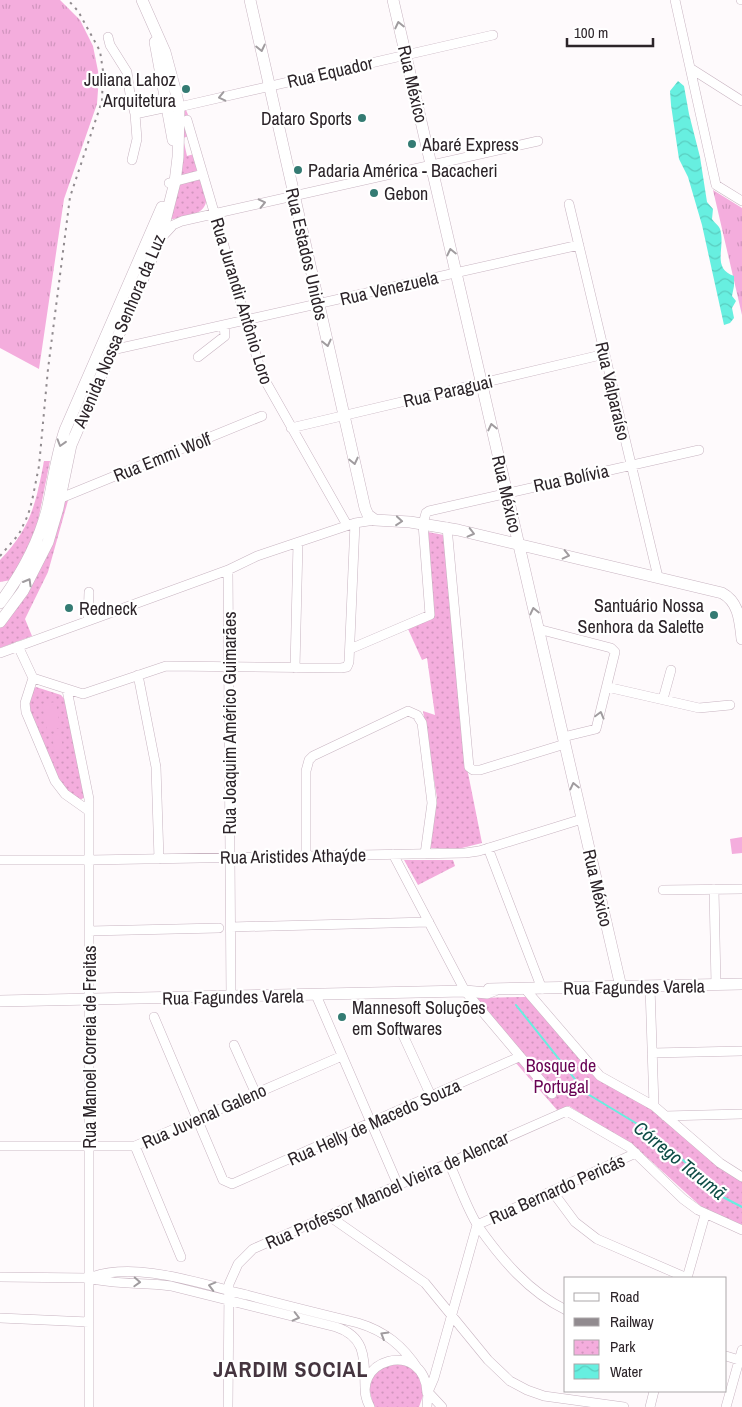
<svg xmlns="http://www.w3.org/2000/svg" width="742" height="1407" viewBox="0 0 742 1407" font-family="'Archivo Narrow',sans-serif">
<style>
.grass{fill:url(#grass-tufts)}
.park{fill:url(#park-dots)}
.pitch{fill:#f4addd}
.water{fill:url(#water-waves)}
.lines{fill:none;stroke-linecap:round;stroke-linejoin:round}
.stream{stroke:#67efe0;stroke-width:2}
.minor-casing{stroke:#c8b4c1;stroke-width:10}
.major-casing{stroke:#c8b4c1;stroke-width:12}
.minor{stroke:#fff;stroke-width:9}
.major{stroke:#fff;stroke-width:11}
.rail{stroke:#918b8f;stroke-width:2;stroke-dasharray:2.5 5;stroke-linecap:butt}
.oneway{stroke:#a09c9f}
.poi-dot{fill:#347b73;stroke:#fff;stroke-width:2}
.labels{text-anchor:middle;dominant-baseline:central;stroke-width:4.5;stroke-linejoin:round;paint-order:stroke}
.street-label{font-size:18px;fill:#2c2429;stroke:#fff}
.poi-label{font-size:18px;fill:#2c2429;stroke:#fff;text-anchor:start}
.park-label{font-size:18px;fill:#680253;stroke:#fff}
.water-label{font-size:19px;font-style:italic;fill:#0e4c46;stroke:#fff}
.district-label{font-size:22px;font-weight:bold;letter-spacing:1px;fill:#45353f;stroke:#fff}
</style>
<defs>
<pattern id="grass-tufts" width="24" height="20" patternUnits="userSpaceOnUse" patternTransform="scale(1.25)"><rect width="24" height="20" fill="#f4addd"/><path d="M3 7l-1-3M5 7V3M7 7l1-3M15 17l-1-3M17 17v-4M19 17l1-3" fill="none" stroke="#d195be"/></pattern>
<pattern id="park-dots" width="8" height="8" patternUnits="userSpaceOnUse" patternTransform="scale(1.25)"><rect width="8" height="8" fill="#f4addd"/><path d="M2 2h.1M6 6h.1" fill="none" stroke="#d195be" stroke-width="1.8" stroke-linecap="round"/></pattern>
<pattern id="water-waves" width="16" height="10" patternUnits="userSpaceOnUse" patternTransform="scale(1.25)"><rect width="16" height="10" fill="#67efe0"/><path d="M0 5q4-4 8 0t8 0" fill="none" stroke="#5acdc0"/></pattern>
</defs>
<rect width="100%" height="100%" fill="#fefafc"/>
<path class="grass" d="M0,0H60L80,20L93,46L99,76L97,104L64,199L39,369L0,348Z
M713,190L742,208V315Z"/>
<path class="park" d="M186,110L189,117V136L183,138L187,156L194,154L197,170L196,172L178,178L181,111Z
M197,179L203,182C204,188 207,196 206,202C203,217 180,217 168,220L176,184Z
M44,461H50L38,521L31,542L11,580L0,582V560C31,528 36,503 44,461Z
M69,497L48,572L25,619L32,636L0,648V628L23,598L63,500Z
M428,532L444,535L467,768L482,843L458,849L430,848L437,798L423,711L435,715L427,658L422,660L408,629L433,617Z
M36,687L61,695L66,701L85,797L80,800L69,793L55,774L34,723L29,708L30,691Z
M404,860H453L455,866L418,885Z
M526,997L597,1078L654,1110L742,1180V1227L706,1211L640,1151L569,1106L558,1111L515,1062L520,1051L477,998Z
M388,1364H406L420,1376L424,1393L419,1407H374C367,1382 366,1380 388,1364Z"/>
<path class="pitch" d="M56,702L60,728L47,730L42,704Z
M60,734L64,751L55,753L52,735Z
M742,837V853L732,854L730,839Z"/>
<path class="water" d="M678,81L684,86L689,114L700,157L707,202L713,209L712,219C714,222 719,226 720,229C726,247 711,268 734,276V286L732,296L736,301L732,308L734,318L730,323L724,325L702,225L688,177L679,159L671,105L670,91Z"/>
<g class="lines">
<path class="stream" d="M516,1005L586,1093L649,1131L682,1159L717,1194L742,1207"/>
<defs>
<path id="minor" d="M675,0L716,185L742,201
M741,0H742
M108,37L110,45L127,72L130,94L135,114L137,139L132,160
M690,68L742,101
M135,114L168,107H179L493,35
M187,120L262,375L347,525
M169,183L203,174
M569,204L658,577
M162,237L173,225L182,221L538,141
M112,350L579,245
M198,357L225,336L224,325
M291,428L605,354
M61,498L262,416
M447,527L469,767L473,770H480L565,744
M228,570L231,997
M88,621L89,592
M538,629L611,648L615,652L596,729L563,737
M18,646L33,678L25,703L26,712L55,781L65,794L89,811
M350,649L430,615L423,524L426,513L429,511L699,450
M0,653L228,570L257,556L355,523L375,520
M295,668L298,543
M138,675L156,767L159,859
M33,678L83,694L166,666L341,668L347,667L349,662L355,523
M607,687L699,708L730,705
M67,690L89,799V1407
M663,699L671,670
M488,848L542,989
M393,854L465,991L552,1094
M306,856V771L309,760L313,756L408,711L417,715L422,723L432,803L425,854
M0,860H89L465,853L479,851L582,819
M714,889L716,985
M663,890L742,889
M231,927L429,922
M89,931L219,928
M650,987L654,1106
M526,990L600,1076L654,1106L720,1163L742,1177
M316,995L398,1185
M154,1017L223,1180L232,1184L519,1057
M403,1035L431,1096
M234,1045L256,1094
M652,1053L742,1051
M665,1116L742,1114
M0,1146H135L342,1056
M135,1146L181,1257
M449,1163C458,1182 467,1209 478,1226C501,1259 529,1292 566,1310
M552,1191L575,1222L597,1239L687,1278
M329,1216L425,1283L488,1360L510,1381L527,1390L544,1396L624,1407
M0,1277L89,1278C113,1285 145,1282 171,1286L336,1327C367,1337 364,1360 365,1388
M89,1278C134,1260 201,1284 247,1295C284,1305 321,1314 358,1323C385,1331 403,1346 418,1369
M687,1278L705,1215
M0,1318L89,1322
M726,1356L742,1361
M428,1392L442,1407
M228,1407L229,1284L238,1264L253,1249L262,1245L567,1111L629,1147L683,1199L698,1210L742,1230
M370,1407C345,1360 425,1337 427,1393
M427,1407L428,1392L434,1378L477,1225L636,1153
M650,1407L654,1391
M726,1407L742,1350"/>
<path id="major" d="M250,0L365,508L368,515L375,520L410,522L458,530L722,593C739,602 740,621 742,639
M393,0L621,987
M155,42L173,140
M0,603C21,575 38,544 47,510C53,483 56,456 65,430L162,207
M0,622L23,591L48,542L58,508L71,445L161,237L175,182L178,157L179,107L176,93L165,52L142,0
M489,989L742,984
M0,1001L465,991L487,993L495,990"/>
</defs>
<use href="#minor" class="minor-casing"/>
<use href="#major" class="major-casing"/>
<use href="#minor" class="minor"/>
<use href="#major" class="major"/>
<path class="rail" d="M0,556L19,534L28,515L32,501L39,466L48,369L70,197L102,101L103,71L100,51L78,11L68,0"/>
</g>
<defs><path id="oneway-chevron" d="M-2-3.5L2.5 0L-2 3.5" fill="none" stroke-width="1.6" stroke-linecap="round" stroke-linejoin="round" transform="scale(1.25)"/></defs>
<g class="oneway">
<use href="#oneway-chevron" transform="translate(399 25) rotate(-103)"/>
<use href="#oneway-chevron" transform="translate(261 48) rotate(77)"/>
<use href="#oneway-chevron" transform="translate(222 97) rotate(167)"/>
<use href="#oneway-chevron" transform="translate(262 203) rotate(-13)"/>
<use href="#oneway-chevron" transform="translate(451 252) rotate(-103)"/>
<use href="#oneway-chevron" transform="translate(327 343) rotate(77)"/>
<use href="#oneway-chevron" transform="translate(492 427) rotate(-103)"/>
<use href="#oneway-chevron" transform="translate(61 443) rotate(107)"/>
<use href="#oneway-chevron" transform="translate(354 461) rotate(77)"/>
<use href="#oneway-chevron" transform="translate(399 521) rotate(5)"/>
<use href="#oneway-chevron" transform="translate(471 533) rotate(14)"/>
<use href="#oneway-chevron" transform="translate(566 555) rotate(13)"/>
<use href="#oneway-chevron" transform="translate(28 582) rotate(-60)"/>
<use href="#oneway-chevron" transform="translate(534 611) rotate(-103)"/>
<use href="#oneway-chevron" transform="translate(600 715) rotate(-75)"/>
<use href="#oneway-chevron" transform="translate(574 786) rotate(-103)"/>
<use href="#oneway-chevron" transform="translate(137 1282) rotate(3)"/>
<use href="#oneway-chevron" transform="translate(212 1286) rotate(-165)"/>
<use href="#oneway-chevron" transform="translate(296 1317) rotate(14)"/>
<use href="#oneway-chevron" transform="translate(384 1335) rotate(-149)"/>
</g>
<g class="poi-dot">
<circle cx="186" cy="89" r="5"/>
<circle cx="362" cy="118" r="5"/>
<circle cx="412" cy="144" r="5"/>
<circle cx="298" cy="170" r="5"/>
<circle cx="374" cy="193" r="5"/>
<circle cx="69" cy="608" r="5"/>
<circle cx="714" cy="615" r="5"/>
<circle cx="342" cy="1017" r="5"/>
</g>
<g class="labels">
<g class="street-label">
<text transform="translate(330 72) rotate(-13)">Rua Equador</text>
<text transform="translate(413 84) rotate(77)">Rua México</text>
<text transform="translate(307 254) rotate(77)">Rua Estados Unidos</text>
<text transform="translate(389 288) rotate(-13)">Rua Venezuela</text>
<text transform="translate(242 301) rotate(73)">Rua Jurandir Antônio Loro</text>
<text transform="translate(119 331) rotate(-67)">Avenida Nossa Senhora da Luz</text>
<text transform="translate(448 391) rotate(-13)">Rua Paraguai</text>
<text transform="translate(613 391) rotate(77)">Rua Valparaíso</text>
<text transform="translate(162 457) rotate(-22)">Rua Emmi Wolf</text>
<text transform="translate(571 478) rotate(-12)">Rua Bolívia</text>
<text transform="translate(507 494) rotate(77)">Rua México</text>
<text transform="translate(229 723) rotate(-90)">Rua Joaquim Américo Guimarães</text>
<text transform="translate(293 856) rotate(-1)">Rua Aristides Athaýde</text>
<text transform="translate(598 888) rotate(77)">Rua México</text>
<text transform="translate(634 987) rotate(-1)">Rua Fagundes Varela</text>
<text transform="translate(233 997) rotate(-1)">Rua Fagundes Varela</text>
<text transform="translate(89 1047) rotate(-90)">Rua Manoel Correia de Freitas</text>
<text transform="translate(204 1116) rotate(-24)">Rua Juvenal Galeno</text>
<text transform="translate(374 1122) rotate(-24)">Rua Helly de Macedo Souza</text>
<text transform="translate(557 1189) rotate(-24)">Rua Bernardo Pericás</text>
<text transform="translate(387 1190) rotate(-24)">Rua Professor Manoel Vieira de Alencar</text>
</g>
<g class="poi-label">
<text x="176" y="79" text-anchor="end">Juliana Lahoz<tspan x="176" dy="21">Arquitetura</tspan></text>
<text x="352" y="118" text-anchor="end">Dataro Sports</text>
<text x="422" y="144">Abaré Express</text>
<text x="308" y="170">Padaria América - Bacacheri</text>
<text x="384" y="193">Gebon</text>
<text x="704" y="605" text-anchor="end">Santuário Nossa<tspan x="704" dy="21">Senhora da Salette</tspan></text>
<text x="79" y="608">Redneck</text>
<text x="352" y="1007">Mannesoft Soluções<tspan x="352" dy="21">em Softwares</tspan></text>
</g>
<g class="park-label">
<text x="561" y="1065">Bosque de<tspan x="561" dy="21">Portugal</tspan></text>
</g>
<g class="water-label">
<text transform="translate(680 1160) rotate(39)">Córrego Tarumã</text>
</g>
<g class="district-label">
<text x="291" y="1369">JARDIM SOCIAL</text>
</g>
</g>
<rect x="564" y="1277" width="162" height="115" fill="#ffffff" stroke="#aba7a9"/>
<rect x="574" y="1293" width="25" height="8" fill="#ffffff" stroke="#aba7a9"/>
<text x="610" y="1302" font-size="15" fill="#2c2429">Road</text>
<rect x="574" y="1318" width="25" height="8" fill="#918b8f" stroke="#aba7a9"/>
<text x="610" y="1327" font-size="15" fill="#2c2429">Railway</text>
<rect x="574" y="1340" width="25" height="15" fill="url(#park-dots)" stroke="#aba7a9"/>
<text x="610" y="1352" font-size="15" fill="#2c2429">Park</text>
<rect x="574" y="1364" width="25" height="15" fill="url(#water-waves)" stroke="#aba7a9"/>
<text x="610" y="1377" font-size="15" fill="#2c2429">Water</text>
<path d="M567 38v8h86v-8" fill="none" stroke="#2c2429" stroke-width="2.5"/>
<text x="574" y="38" font-size="15" fill="#2c2429" stroke="#ffffff" stroke-width="4" paint-order="stroke">100 m</text>
</svg>
